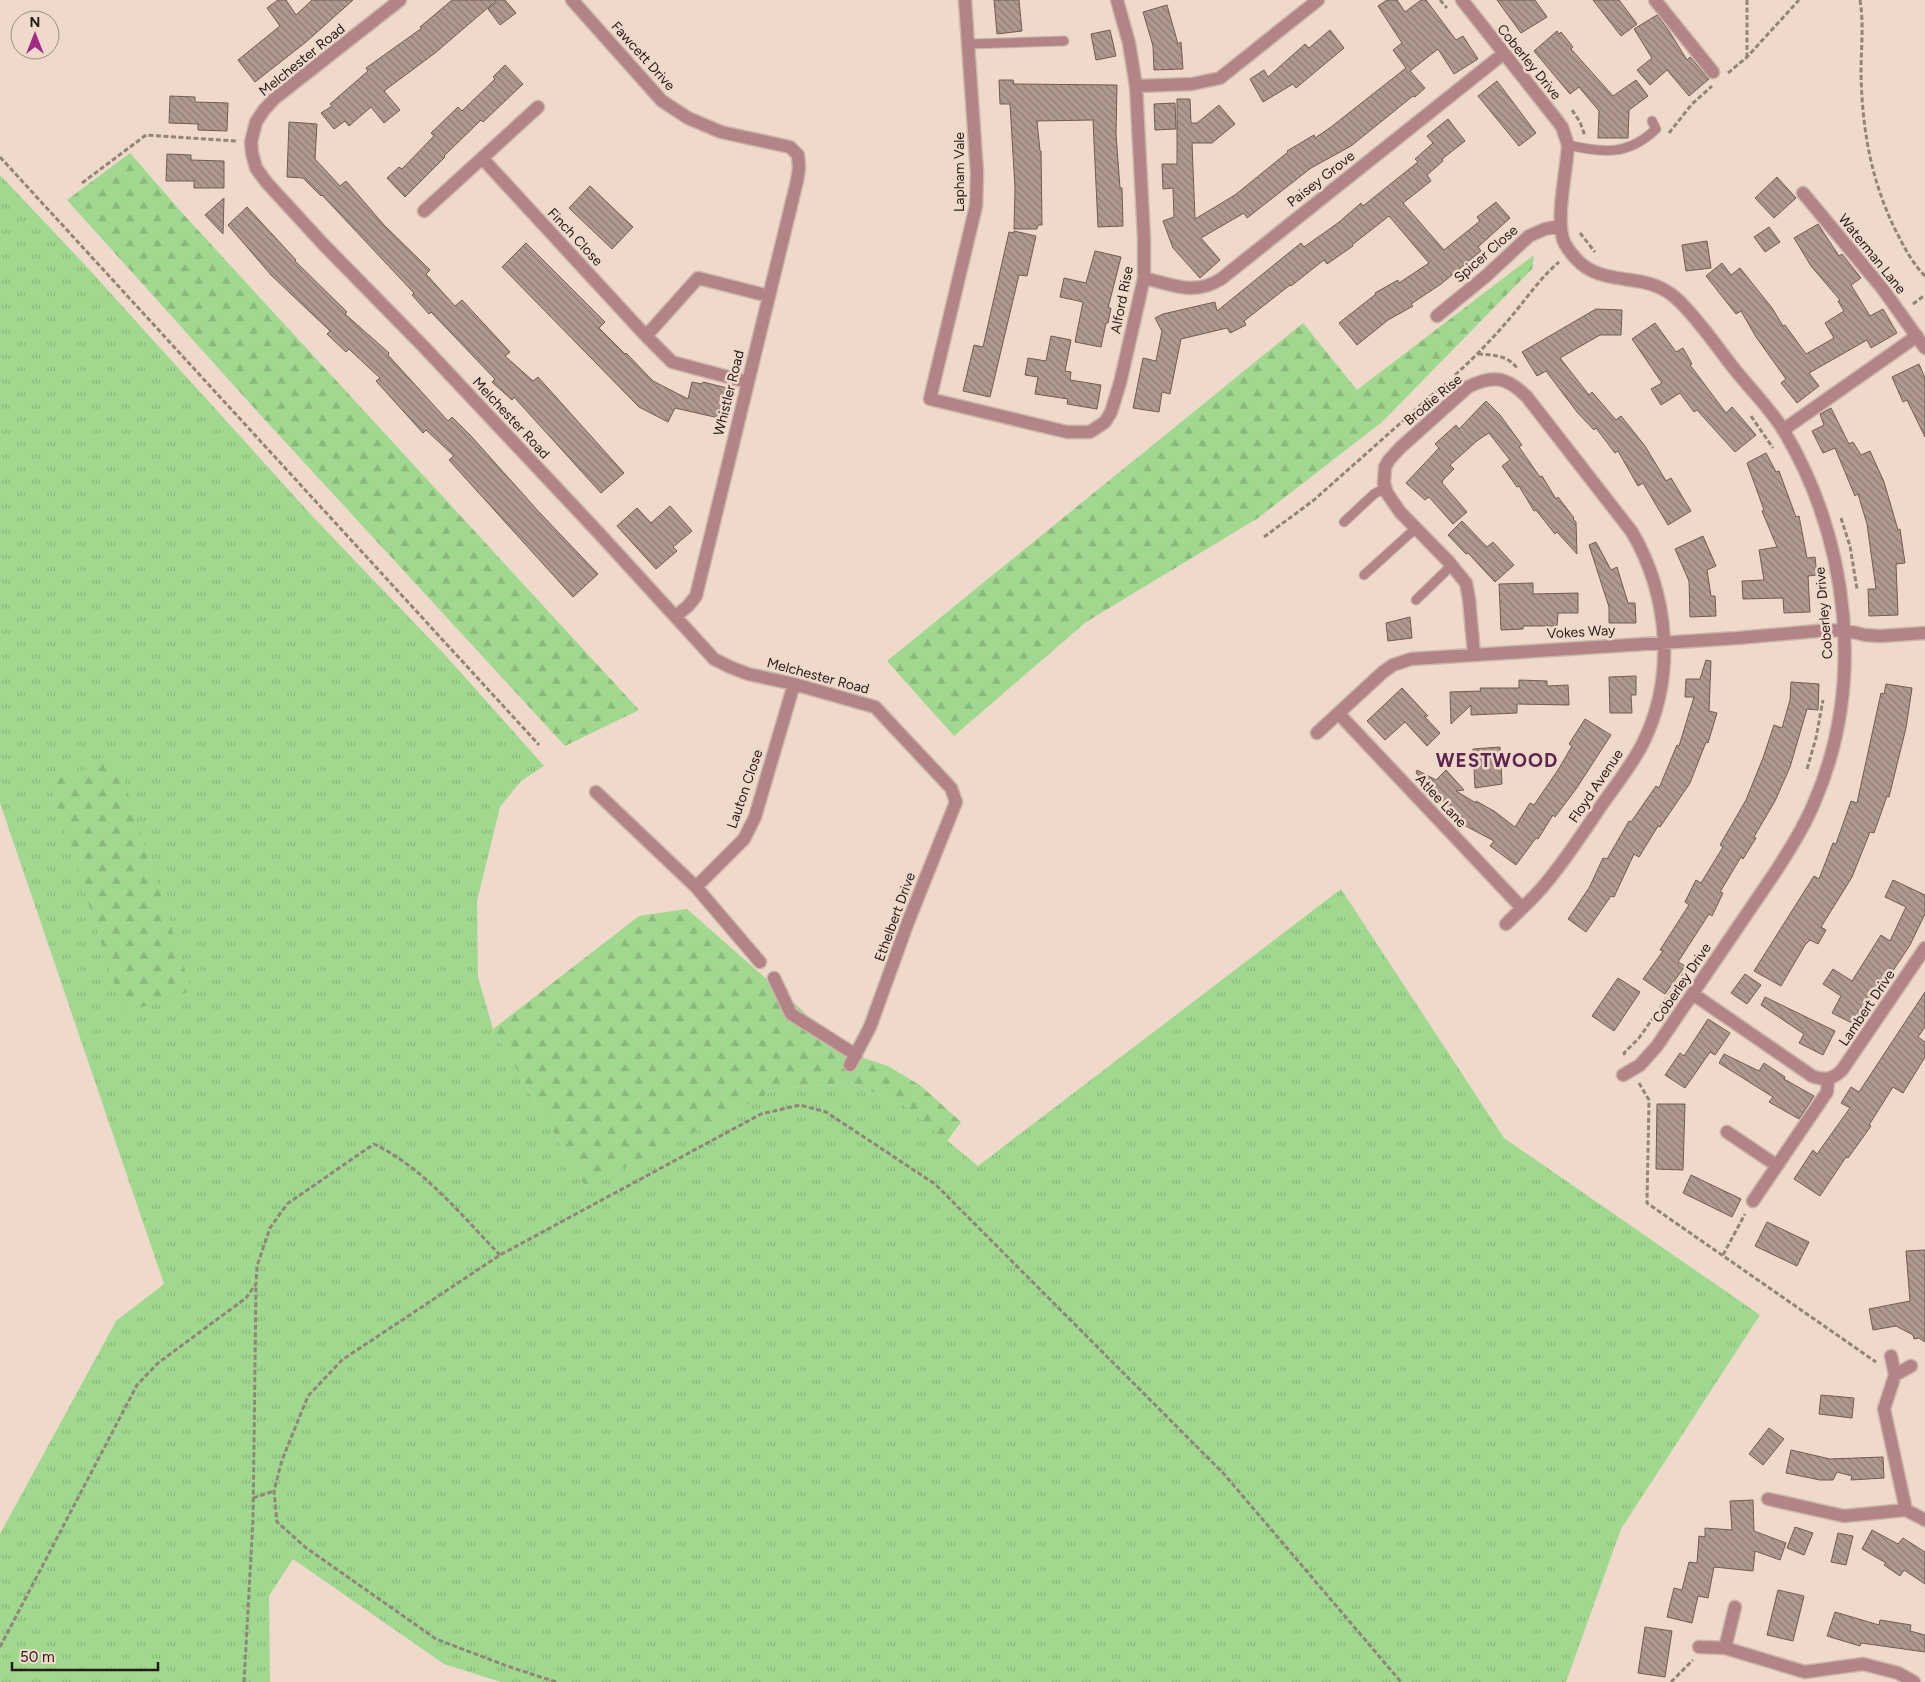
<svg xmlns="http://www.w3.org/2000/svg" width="1925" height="1682" viewBox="0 0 1925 1682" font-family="Figtree,sans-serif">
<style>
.grass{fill:url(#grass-tufts)}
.forest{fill:url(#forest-firs)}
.building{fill:url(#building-back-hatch);stroke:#715c52}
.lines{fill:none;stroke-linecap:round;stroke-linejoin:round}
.service-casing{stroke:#cab7aa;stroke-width:11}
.minor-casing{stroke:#cab7aa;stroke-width:15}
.path{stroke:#93847a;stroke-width:3;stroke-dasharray:5 2.5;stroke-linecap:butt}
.service{stroke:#b38486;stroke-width:9}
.minor{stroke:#b38486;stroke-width:12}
.labels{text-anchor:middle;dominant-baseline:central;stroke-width:5;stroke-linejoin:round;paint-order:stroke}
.street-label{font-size:14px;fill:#231b16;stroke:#efd9cb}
.district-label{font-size:19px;font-weight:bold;letter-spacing:1px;fill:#5e254f;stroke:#efd9cb}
</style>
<defs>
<pattern id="grass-tufts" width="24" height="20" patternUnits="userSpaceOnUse" patternTransform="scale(1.25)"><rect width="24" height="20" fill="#a0d88f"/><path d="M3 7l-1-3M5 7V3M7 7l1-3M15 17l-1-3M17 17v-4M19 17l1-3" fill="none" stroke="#8ab97b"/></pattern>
<pattern id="forest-firs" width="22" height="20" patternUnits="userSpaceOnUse" patternTransform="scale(1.25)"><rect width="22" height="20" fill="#a0d88f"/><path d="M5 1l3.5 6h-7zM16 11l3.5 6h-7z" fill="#8ab97b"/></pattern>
<pattern id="building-back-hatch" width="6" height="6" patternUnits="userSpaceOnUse" patternTransform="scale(1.25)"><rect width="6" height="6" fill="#b0998e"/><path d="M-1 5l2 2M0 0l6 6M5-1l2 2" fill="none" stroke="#8f7c73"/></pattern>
</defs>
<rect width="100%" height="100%" fill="#efd9cb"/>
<path class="grass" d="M0,175L85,265L315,519L446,656L544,766L521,781L500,807L477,901L478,977L493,1029L586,1188L776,1089L850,1083L903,1104L978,1166L1341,889L1504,1138L1760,1315L1621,1529L1566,1682H501L444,1664L293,1559L269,1596L270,1682H0V1534L116,1321L164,1284L0,803Z"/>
<path class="forest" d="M130,153L184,215L639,710L565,746L266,421L67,200Z
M1534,255L1532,269L1382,422L1258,518L1086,622L954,736L887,661L1303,323L1357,390Z
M117,759L192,991L124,1013L49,781Z
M687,909L803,1011L839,1050L888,1066L921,1086L961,1122L947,1141L903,1104L850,1083L777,1089L586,1188L493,1029L639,916Z"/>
<path class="building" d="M278,0H286L296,15L312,0H353L306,42L255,82L238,60L280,26L267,8Z
M452,0H497L435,53L384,91L400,110L384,123L371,107L349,126L345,121L334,129L321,113L332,106L330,104L368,71L366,68L422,28L420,27Z
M499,0H505L516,13L500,25L488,9Z
M994,0H1019L1022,31L997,34Z
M1387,0H1397L1405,12L1421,0H1426L1456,40L1463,36L1478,59L1454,74L1438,49L1410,71L1425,88L1415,97L1413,96L1351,146L1311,168L1247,218L1244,213L1201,238L1220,260L1200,278L1173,248L1163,221L1174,217L1173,188L1163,189L1162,164H1177V99H1190L1191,123H1197L1219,105L1235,124L1212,143H1192L1195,219L1235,195L1288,152L1287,151L1314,135L1315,138L1331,127L1406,68L1393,50L1402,43L1378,6Z
M1497,0H1535L1547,17L1521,33Z
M1593,0H1619L1637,24L1621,36Z
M1167,5L1178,44L1181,42L1183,69L1154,70L1153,46L1143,12Z
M1657,15L1669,31L1687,60L1690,57L1709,79L1689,96L1667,70L1650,85L1637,70L1652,58L1634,29Z
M1110,30L1116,56L1096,60L1091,34Z
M1330,30L1344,48L1296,88L1293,84L1263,102L1250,79L1264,70L1268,77L1305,44L1309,48Z
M1557,31L1559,34L1561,32L1573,47L1571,49L1613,96L1636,80L1648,96L1629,110L1628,138H1598L1599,111L1579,87L1570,94L1534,51Z
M505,65L523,84L483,122L481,120L444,156L445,157L405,197L387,178L399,167L402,169L434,136L431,133L458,107L462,111L495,79L493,77Z
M999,80H1013L1014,84L1117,85L1116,134L1120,188H1122L1123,226L1098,227L1093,120L1037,121L1040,151H1041L1042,225H1038L1037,229H1014L1015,188L1010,104H1000Z
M1497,81L1536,133L1519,146L1478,96Z
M170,96L195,97V102L228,103L227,131L198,130V124L169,123Z
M1175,103L1176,129L1155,130L1154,104Z
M1448,119L1465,141L1442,159L1443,161L1427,175L1431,181L1403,203L1444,250L1480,221L1477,217L1496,202L1510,218L1478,247L1481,251L1441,284L1411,304L1413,306L1388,320L1357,345L1339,323L1376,294L1375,293L1398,280L1399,283L1429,263L1389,216L1352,245L1353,246L1327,264L1324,260L1291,286L1290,285L1244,321L1246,325L1230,333L1227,328L1181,339L1170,394L1162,392L1159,412L1133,408L1143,358L1156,361L1162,331L1155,318L1163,314L1215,302L1217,311L1301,243L1304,247L1338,223L1361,203L1363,206L1418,162L1415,159L1433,143L1427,136Z
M289,122L317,124L315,159L340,186L346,181L384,225L430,270L426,274L455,306L462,300L510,352L505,356L533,381L538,377L624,473L601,493L514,397L512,400L492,382L495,379L431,312L429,314L412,295L414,293L322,195L321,196L303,178L287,177Z
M167,154L191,155V160L224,161V188H194V181H166Z
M1777,177L1796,198L1774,218L1755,198Z
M590,186L633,227L612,249L569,208Z
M224,198L223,234L205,215Z
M247,207L296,260L295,261L347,312L345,314L389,353L388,355L448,421L452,417L471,436L539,512L598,574L573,597L449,460L454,456L426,430L423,433L376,381L380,378L349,349L346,352L327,334L330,331L271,275L228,225Z
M1818,224L1839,256L1842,254L1861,278L1851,285L1870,316L1883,309L1897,333L1871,348L1867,340L1809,373L1819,386L1797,403L1781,383L1786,379L1756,337L1741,311L1736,314L1706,276L1722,263L1731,275L1740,268L1772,308L1783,326L1785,325L1806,354L1834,338L1825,323L1844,311L1838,301L1840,300L1811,266L1794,238Z
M1769,227L1780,242L1765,252L1754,237Z
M1014,231L1036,236L1027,276L1019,275L990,397L963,391L974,345L983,347L1009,232L1014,233Z
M1707,241L1711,268L1686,271L1682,245Z
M526,243L605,322L599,328L625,354L626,353L653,381L688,399L692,382L702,384L703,382L727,388L719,418L675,408L668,422L639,407L502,267Z
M1095,251L1121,257L1108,308H1111L1108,323H1106L1101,347L1075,342L1083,302L1060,297L1064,278L1086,283Z
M1596,309L1622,310L1621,335H1600L1560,358L1589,395L1592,392L1616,420L1621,416L1645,446L1666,481L1671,478L1691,511L1668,525L1643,483L1638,486L1618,451L1615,453L1596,428L1594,430L1577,412L1546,371L1537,376L1522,352Z
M1655,323L1676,352L1683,348L1692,364L1690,365L1726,413L1732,407L1756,435L1735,452L1697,410L1694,412L1680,393L1661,405L1651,389L1662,383L1632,339Z
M1051,336L1071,340L1065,371L1071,372L1070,380L1101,385L1097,409L1067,404L1068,399L1035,394L1038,377L1025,375L1028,358L1046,361Z
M1919,364L1925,378V437L1907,400L1903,402L1892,377Z
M1486,401L1500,415L1522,445L1519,447L1540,477L1542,476L1556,499L1558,497L1574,518L1573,519L1576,522L1577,554L1557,532L1555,534L1536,510L1534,511L1519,486L1517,487L1502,466L1510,460L1489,433L1478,440L1450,465L1454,469L1443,480L1442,483L1467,512L1453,524L1429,497L1425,500L1406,483L1439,448L1435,444L1456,425L1459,429Z
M1831,408L1849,444L1853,442L1861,455L1870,451L1884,482L1898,530L1900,529L1905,563L1896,564L1898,615L1869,616L1868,589H1876L1867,524L1858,494L1855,496L1835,448L1823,453L1812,431L1824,425L1820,414Z
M1766,453L1776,472L1779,471L1796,517L1799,516L1807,558L1815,557L1817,575L1808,576L1810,612L1784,613L1783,598L1743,599L1742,581L1764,580L1759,550L1777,547L1762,511L1764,510L1747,463Z
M670,506L692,531L673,547L677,551L656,569L617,526L637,508L651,523Z
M1462,521L1487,547L1493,542L1514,565L1495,582L1468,553L1466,554L1448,535Z
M1703,536L1716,566L1707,570L1711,596H1715L1716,616L1690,617L1689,581L1675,549Z
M1596,542L1611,570L1617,567L1628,603H1635L1636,623H1609V607L1589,545Z
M1533,583V594L1578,593V613H1558L1557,626H1523V629L1501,630L1499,584Z
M1410,617L1412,638L1388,641L1386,623Z
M1706,660L1711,661L1709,711L1717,713L1708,743L1706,742L1690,783L1660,827L1658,826L1639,857L1634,854L1614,897L1611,896L1586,932L1568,919L1589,888L1603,858L1607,859L1629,821L1631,822L1656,786L1659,788L1677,745L1679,746L1694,697H1685L1686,679H1700Z
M1636,676V695H1631L1632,713H1610L1609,677Z
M1519,680L1547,681V686L1568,685L1569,705L1517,704V713L1471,715V705L1451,724L1450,692L1481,691L1480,688H1519Z
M1791,682L1819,684L1818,710L1807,709L1790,767L1775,801L1754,837L1756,838L1743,859L1741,857L1720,892L1723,893L1712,916L1709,914L1678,962L1685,966L1665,994L1643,979L1663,951L1660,950L1689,905L1685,902L1696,880L1701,883L1723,847L1720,845L1746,800L1763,758L1774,725L1782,728L1790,700Z
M1886,684L1912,688L1906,728L1889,797L1887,796L1874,833L1870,832L1852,877L1821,927L1826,930L1818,944L1810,940L1805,945L1781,986L1754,971L1814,876L1819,879L1833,843L1836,844L1851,801L1857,803L1881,693L1884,694Z
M1402,688L1428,716H1424L1440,733L1427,746L1405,722L1385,740L1367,721Z
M1585,719L1611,735L1576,789L1555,817L1553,815L1538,839L1536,838L1516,865L1490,846L1494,841L1462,824L1463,822L1436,794L1427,795L1423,792L1429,786L1416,773L1417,770L1436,780L1446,770L1464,790L1456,791L1476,803V801L1494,811L1515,827L1530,803L1534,805L1558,770L1572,746L1569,744Z
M1500,747L1502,784L1475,788L1473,749Z
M1893,880L1925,895V914L1910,945L1875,998L1873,996L1858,1026L1832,1013L1841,996L1823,984L1833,969L1852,981L1881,935L1890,941L1906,907L1885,897Z
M1745,974L1761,985L1747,1004L1731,993Z
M1618,978L1640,992L1614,1031L1592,1016Z
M1925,992V1027L1918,1037L1925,1042V1057L1903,1093L1893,1087L1869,1125L1871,1126L1848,1158L1846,1157L1820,1196L1794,1179L1813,1150L1817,1154L1850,1108L1841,1103L1851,1087L1859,1092Z
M1765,997L1835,1031L1823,1055L1799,1043L1804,1034L1761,1005Z
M1708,1019L1730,1033L1715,1055L1710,1052L1685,1088L1665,1075L1680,1053L1684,1056Z
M1724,1054L1759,1071L1764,1063L1785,1077L1784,1079L1814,1096L1799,1119L1769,1102L1773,1097L1719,1063Z
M1657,1104H1685L1683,1170L1656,1169Z
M1691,1175L1741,1199L1732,1217L1683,1193Z
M1767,1222L1809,1242L1797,1266L1755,1246Z
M1925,1250V1342L1919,1338L1914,1339L1913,1335L1896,1326L1873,1330L1869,1309L1910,1301L1906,1251Z
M1821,1395L1854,1398L1852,1418L1819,1414Z
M1769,1428L1784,1439L1763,1465L1749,1454Z
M1791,1450L1830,1459L1883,1457L1884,1478L1851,1480L1852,1476L1837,1472L1833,1480H1820L1786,1473Z
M1753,1500L1754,1531L1786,1543L1780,1560L1755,1551L1753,1571L1714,1567L1708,1598L1698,1596L1692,1623L1667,1617L1674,1588L1682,1590L1689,1562L1697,1563L1699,1536L1705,1537V1528L1732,1530L1730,1501Z
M1795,1527L1813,1533L1804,1555L1787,1548Z
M1872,1530L1898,1544L1903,1538L1925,1552V1584L1904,1570L1900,1576L1884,1565L1886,1563L1862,1549Z
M1838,1533L1853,1536L1846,1565L1831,1562Z
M1778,1590L1804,1596L1793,1641L1767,1635Z
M1835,1612L1879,1625L1880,1620L1911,1625L1910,1631L1925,1635V1652L1861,1643L1860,1646L1827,1636Z
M1645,1627L1672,1631L1665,1677L1638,1673Z"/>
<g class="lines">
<defs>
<path id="service" d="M969,44L1064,41
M1568,145C1603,153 1628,156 1656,129L1652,121
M1344,522L1374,494L1385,488
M1364,575L1416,528
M1416,600L1452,565"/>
<path id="minor" d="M400,0L275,98L264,110L256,122L251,142L252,153L256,168L267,183L324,245L424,347L597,531L714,659L730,667L748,674L794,684L875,707L951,788L956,802L908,922L870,1027L850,1065
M572,0L662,101L688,118L721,132L790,147L798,155L799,168L797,181L696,596L688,606L676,616
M965,0L977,173L976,206L930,399L1067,432H1090L1105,422L1111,412L1120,383L1144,278V238L1136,86L1129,43L1117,0
M1462,0L1556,119L1562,127L1568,145C1567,169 1554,224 1565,244C1595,296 1640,265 1677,299C1698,319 1715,344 1732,366C1749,388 1770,408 1784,431C1849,541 1866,684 1814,803C1804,827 1790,849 1776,871L1657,1046L1640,1065L1623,1075
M1655,0L1713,72
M1136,86L1192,84L1220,78L1318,0
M482,158L646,336L672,362L747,382
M1803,193L1882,288L1925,348
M424,211L538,107
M1144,278C1173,285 1194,296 1221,279L1503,54
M1437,316L1486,276L1529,236L1545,229L1561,226
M646,336L698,278L769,296
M1783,430L1917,336
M1474,654L1469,599L1466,583L1449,562L1400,512L1387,493L1384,483L1385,467L1389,460L1401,447L1468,387C1494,374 1507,377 1527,397L1632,532C1669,596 1676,676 1643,743C1632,765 1615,786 1601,806C1583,833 1566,859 1546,883C1534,898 1519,911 1506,924
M1339,714L1522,908
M1317,733L1383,672L1393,665L1411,659L1738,638L1817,631L1844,630L1865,635L1880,636L1925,633
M596,792L696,887L760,962
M696,887L744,839L755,817L794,684
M774,978L791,1014L856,1055
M1693,994L1812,1076C1825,1081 1833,1079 1842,1070L1925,948
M1727,1132L1776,1165
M1753,1201L1827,1092L1828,1079
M1891,1356L1895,1375
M1768,1499L1844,1516L1906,1510L1925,1520
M1906,1510L1884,1409L1895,1375L1911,1366
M1699,1647L1725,1648L1805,1672L1863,1664L1898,1673L1914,1682
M1725,1648L1735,1607"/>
</defs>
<use href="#service" class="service-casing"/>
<use href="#minor" class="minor-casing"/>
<path class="path" d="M1440,0L1447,8
M1747,0V56
M1860,0C1864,24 1861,49 1861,73C1862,126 1870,176 1893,225C1902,243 1911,262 1925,276
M1728,73L1747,57L1799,0
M1572,110L1580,122L1585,136
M1669,133L1692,104L1712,86
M0,157L539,745
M82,183L146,135L236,141
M1580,233L1595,252
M1913,304L1925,295
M1478,354C1493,355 1507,355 1517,368
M1455,375C1475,357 1494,337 1511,317C1527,298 1540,278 1559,262
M1751,416L1773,448
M1841,518L1850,546L1857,589
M1264,537L1314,500L1441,387
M1807,769L1816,738L1823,700
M1625,1055L1624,1053L1639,1038L1695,958
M1639,1083L1649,1100L1647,1203L1876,1362
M1723,1255L1745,1214
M253,1498L274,1491
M0,1647L137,1385L158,1363L246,1298L256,1284L257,1266L270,1228L287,1204L374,1144C424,1168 462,1216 500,1255
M244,1682L253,1520L256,1285
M556,1682L507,1666L436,1639L305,1547L277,1522L274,1491L282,1460L308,1396L342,1360L500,1255L761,1114L800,1105L826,1112L935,1184L1224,1474L1401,1682
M1671,1682L1693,1660"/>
<use href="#service" class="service"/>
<use href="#minor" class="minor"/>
</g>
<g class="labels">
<g class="street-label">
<text transform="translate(643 56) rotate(48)">Fawcett Drive</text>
<text transform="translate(302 60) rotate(-39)">Melchester Road</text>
<text transform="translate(1529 62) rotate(51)">Coberley Drive</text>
<text transform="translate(959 172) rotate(-90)">Lapham Vale</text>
<text transform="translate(1321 179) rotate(-38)">Paisey Grove</text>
<text transform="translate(575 237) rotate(47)">Finch Close</text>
<text transform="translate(1486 254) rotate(-41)">Spicer Close</text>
<text transform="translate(1872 254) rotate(51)">Waterman Lane</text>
<text transform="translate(1122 300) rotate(-79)">Alford Rise</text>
<text transform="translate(729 393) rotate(-76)">Whistler Road</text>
<text transform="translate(1433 400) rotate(-40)">Brodie Rise</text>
<text transform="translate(511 418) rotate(47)">Melchester Road</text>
<text transform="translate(1824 613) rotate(-95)">Coberley Drive</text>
<text transform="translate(1581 632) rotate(-3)">Vokes Way</text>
<text transform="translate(818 676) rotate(15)">Melchester Road</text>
<text transform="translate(1596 786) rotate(-56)">Floyd Avenue</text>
<text transform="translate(745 789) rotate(-71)">Lauton Close</text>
<text transform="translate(1441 801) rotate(47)">Atlee Lane</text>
<text transform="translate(895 917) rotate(-70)">Ethelbert Drive</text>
<text transform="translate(1682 983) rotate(-56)">Coberley Drive</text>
<text transform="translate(1867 1008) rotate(-56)">Lambert Drive</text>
</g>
<g class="district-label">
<text x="1497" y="760">WESTWOOD</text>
</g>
</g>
<g transform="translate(35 35)"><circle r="24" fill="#efd9cb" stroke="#9d8d83"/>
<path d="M0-4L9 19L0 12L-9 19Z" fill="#a02b86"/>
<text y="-8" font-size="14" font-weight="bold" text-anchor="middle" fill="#231b16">N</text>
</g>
<path d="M12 1662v8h146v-8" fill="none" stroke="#231b16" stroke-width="2.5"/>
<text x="20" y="1662" font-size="15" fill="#231b16" stroke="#efd9cb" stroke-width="4" paint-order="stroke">50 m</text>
</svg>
